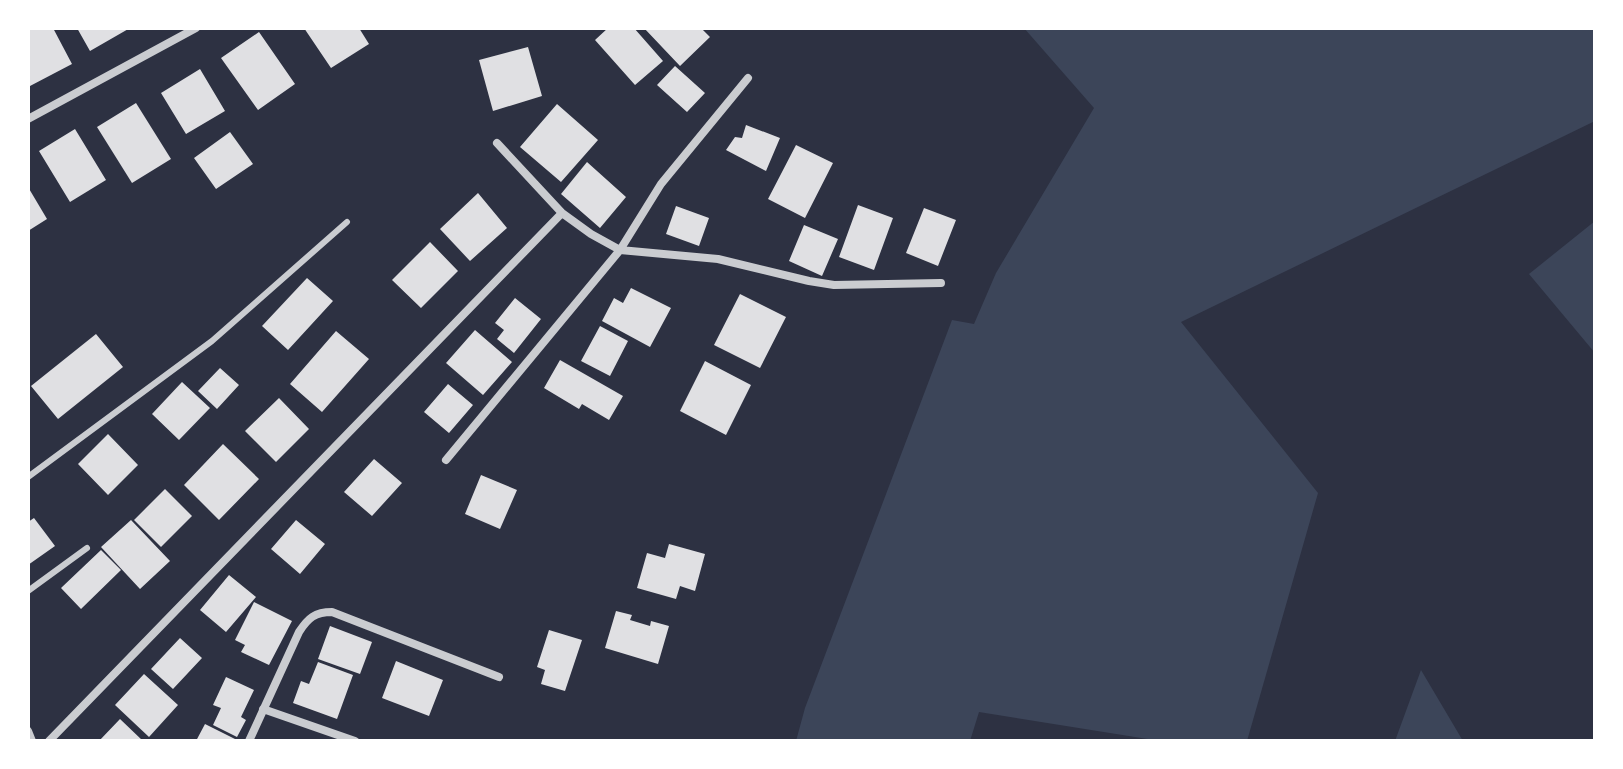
<svg xmlns="http://www.w3.org/2000/svg" width="1623" height="769" viewBox="0 0 1623 769" font-family="'DM Sans',sans-serif">
<style>
.green{fill:#3c4559}
.building{fill:#e0e0e3}
.lines{fill:none;stroke-linecap:round;stroke-linejoin:round}
.service{stroke:#caccd0;stroke-width:6}
.minor{stroke:#caccd0;stroke-width:8}
</style>
<rect width="100%" height="100%" fill="#2d3142"/>
<path class="green" d="M1024,28H1595V121L1181,322L1318,493L1247,741H1160L979,712L970,741H796L805,708L952,320L974,324L996,273L1094,108Z
M1595,221V353L1529,274Z
M1421,670L1463,741H1395Z"/>
<path class="building" d="M28,28H53L72,64L30,86Z
M77,28H130L90,51Z
M304,28H359L369,44L331,68Z
M608,28H634L663,61L635,85L595,40Z
M644,28H701L710,37L680,66Z
M259,32L295,84L258,110L221,58Z
M528,47L542,96L493,111L479,60Z
M675,66L705,93L687,112L657,85Z
M200,69L225,111L186,134L161,93Z
M136,103L171,159L132,183L97,127Z
M557,104L598,140L561,182L520,147Z
M746,125L780,138L766,171L726,150L735,137L742,138Z
M75,129L106,180L70,202L39,151Z
M230,132L253,164L216,189L194,158Z
M796,145L833,163L805,218L768,199Z
M587,162L626,197L600,228L561,194Z
M28,187L47,219L28,231Z
M478,193L507,228L470,261L440,229Z
M858,205L893,218L874,270L839,257Z
M676,206L709,218L699,246L666,234Z
M924,208L956,220L938,266L906,253Z
M804,225L838,239L822,276L789,261Z
M430,242L458,271L421,308L392,280Z
M307,278L333,301L288,350L262,326Z
M631,288L671,308L650,347L602,321L614,298L623,303Z
M740,294L786,317L760,368L714,345Z
M515,298L541,319L514,353L497,339L504,330L495,323Z
M600,326L628,341L610,376L581,361Z
M475,330L512,362L483,395L446,363Z
M336,331L369,359L322,412L290,384Z
M96,334L123,367L58,419L31,386Z
M560,360L623,396L609,420L582,404L579,409L544,388Z
M705,361L751,385L726,435L680,411Z
M220,368L239,385L217,409L198,391Z
M182,382L210,408L179,440L152,414Z
M448,384L473,405L449,433L424,412Z
M279,398L309,429L276,462L245,431Z
M108,434L138,465L108,495L78,464Z
M223,444L259,479L219,520L184,485Z
M374,459L402,483L372,516L344,492Z
M481,475L517,490L500,529L465,514Z
M165,489L192,516L161,547L134,520Z
M34,518L55,546L28,565V522Z
M131,520L170,561L140,589L101,547Z
M296,520L325,544L300,574L271,549Z
M669,544L705,554L695,591L680,586L676,599L637,588L647,553L665,558Z
M101,550L121,570L81,609L61,588Z
M229,575L256,597L226,632L200,610Z
M254,602L292,621L269,665L241,652L245,645L235,640Z
M616,611L632,615L630,620L650,626L651,621L669,626L658,664L605,648Z
M330,626L372,642L360,674L318,659Z
M549,630L582,640L565,691L541,684L545,670L537,667Z
M180,638L202,658L173,689L151,669Z
M396,661L443,680L429,716L382,698Z
M318,662L353,675L337,719L293,703L301,681L309,684Z
M144,674L178,705L149,737L115,705Z
M226,677L254,690L241,717L246,720L237,737L213,725L221,708L213,705Z
M120,719L143,741H99Z
M205,724L235,739L233,741H196Z"/>
<g class="lines">
<path class="service" d="M28,477L212,341L347,222
M28,591L87,548"/>
<path class="minor" d="M28,119L196,28
M497,143L562,213L591,234L620,250L718,259L809,281L834,285L941,283
M446,460L620,250L661,184L748,78
M263,709L355,741
M28,731L32,741
M49,741L562,213
M249,741L299,632C308,618 315,612 332,612L499,677"/>
</g>
<rect width="1623" height="769" fill="none" stroke="#ffffff" stroke-width="60"/>
</svg>
